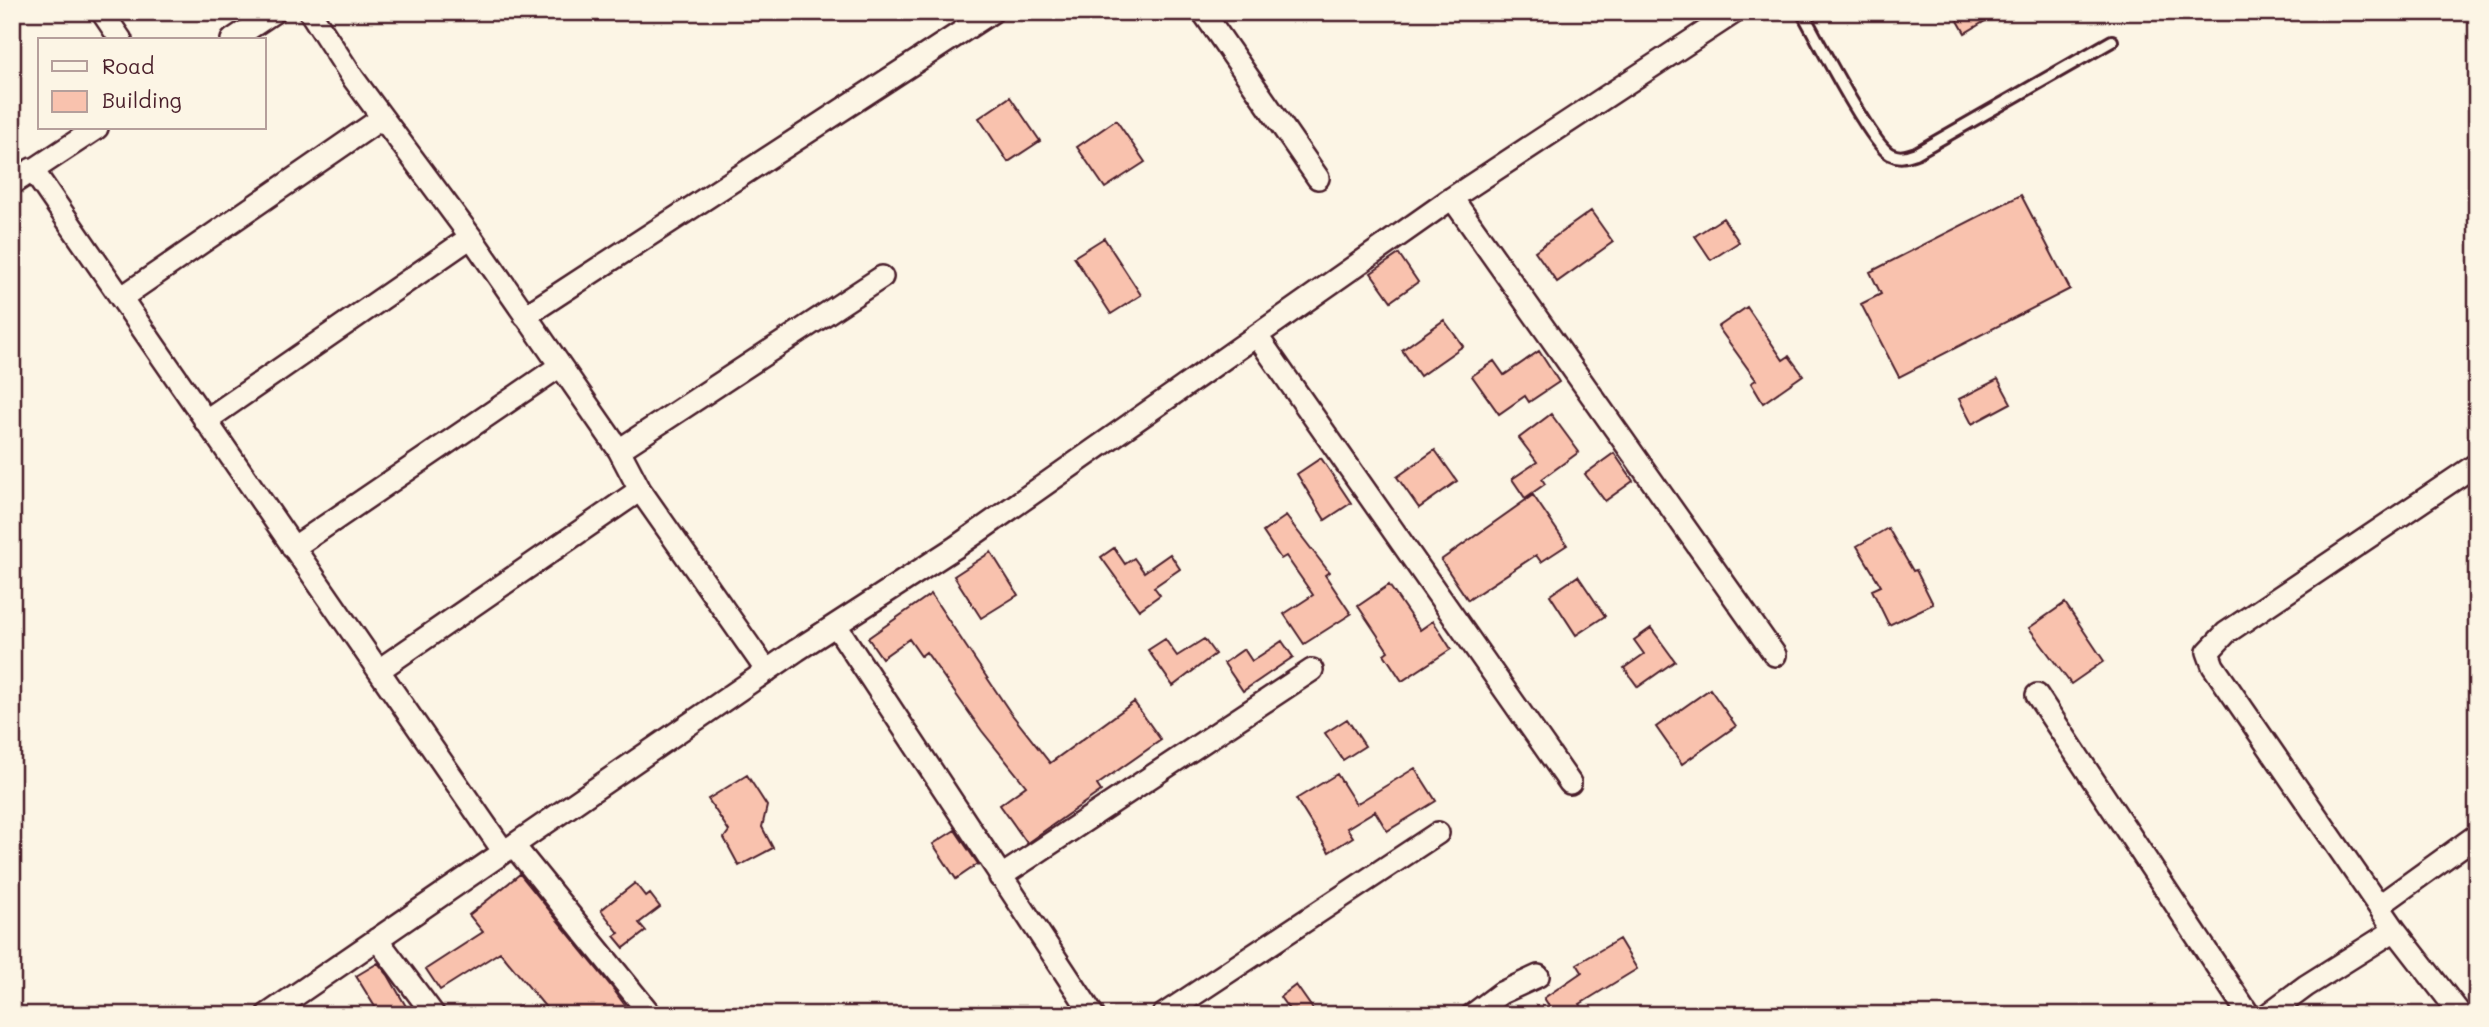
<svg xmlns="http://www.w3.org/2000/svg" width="2489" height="1027" viewBox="0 0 2489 1027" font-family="Mali,sans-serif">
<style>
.building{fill:#f9c2ae;stroke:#4a1f2b;stroke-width:2}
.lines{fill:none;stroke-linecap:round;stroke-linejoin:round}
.lane-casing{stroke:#4a1f2b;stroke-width:16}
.street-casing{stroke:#4a1f2b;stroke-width:26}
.lane{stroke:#fcf5e5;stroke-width:10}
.street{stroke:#fcf5e5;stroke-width:21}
</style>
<rect width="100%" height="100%" fill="#fcf5e5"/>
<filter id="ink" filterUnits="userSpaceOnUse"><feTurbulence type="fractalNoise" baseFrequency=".0143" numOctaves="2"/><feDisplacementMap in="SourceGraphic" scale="14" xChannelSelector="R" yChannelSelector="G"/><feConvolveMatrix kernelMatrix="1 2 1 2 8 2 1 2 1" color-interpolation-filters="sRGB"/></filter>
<g filter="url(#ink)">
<path class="building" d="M1953,12H2000L1965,33Z
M1010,97L1040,141L1008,162L979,118Z
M1116,120L1145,162L1105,188L1077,147Z
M2021,195L2070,289L1899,377L1861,304L1881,294L1870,272Z
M1591,211L1613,242L1557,282L1535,251Z
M1723,218L1739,242L1711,260L1695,236Z
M1104,238L1141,295L1111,314L1074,257Z
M1399,254L1418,282L1391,301L1371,273Z
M1747,307L1783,360L1789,356L1803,375L1763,403L1751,383L1756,380L1718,327Z
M1444,320L1463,346L1420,376L1402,350Z
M1539,351L1559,382L1529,402L1525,396L1499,414L1472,376L1494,361L1504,375Z
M1998,379L2011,403L1972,424L1959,399Z
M1551,414L1579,452L1542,479L1545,484L1525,498L1512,479L1537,462L1519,438Z
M1435,450L1457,481L1419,508L1397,477Z
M1614,453L1633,481L1605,501L1585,474Z
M1321,458L1351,503L1325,520L1297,474Z
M1533,495L1567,545L1541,562L1536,555L1468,600L1441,560Z
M1286,516L1329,572L1325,575L1351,614L1304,644L1284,614L1313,595L1286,556L1281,559L1263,532Z
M1888,528L1913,571L1916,570L1933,604L1889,625L1872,590L1881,586L1857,546Z
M1114,548L1125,564L1134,558L1144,572L1170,554L1180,569L1154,587L1160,595L1139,610L1101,557Z
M991,552L1018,595L981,618L954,576Z
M1578,576L1605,616L1576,635L1550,595Z
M1389,585L1420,630L1433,621L1451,649L1402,681L1384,654L1388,651L1358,606Z
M931,594L1010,712L1050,763L1134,702L1161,740L1097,785L1101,791L1027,843L1000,805L1026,786L982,731L926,652L921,656L909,639L882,658L868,638Z
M2065,603L2104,661L2071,684L2029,628Z
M1651,628L1675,661L1638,687L1624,668L1644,654L1634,640Z
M1165,639L1177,656L1204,639L1215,654L1173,686L1148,650Z
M1282,641L1293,657L1243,691L1224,663L1244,649L1252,661Z
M1710,689L1736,726L1682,764L1656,727Z
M1347,719L1365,746L1343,760L1325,733Z
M1415,768L1436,801L1387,831L1375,811L1347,828L1353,837L1329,852L1296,799L1337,774L1356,804Z
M747,775L767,806L762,827L773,848L739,866L724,838L729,831L708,799Z
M955,830L978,864L956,879L933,844Z
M520,874L611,986L632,1015H552L500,952L440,990L426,969L483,932L469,915Z
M635,883L646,897L650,894L660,907L639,923L646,931L624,948L614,936L619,933L601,910Z
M1619,939L1637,969L1580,1004L1588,1015H1555L1544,998L1582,972L1577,964Z
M378,963L388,975L411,1015H380L356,976Z
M1296,985L1317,1015H1293L1280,997Z"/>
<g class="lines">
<defs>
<path id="lane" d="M1802,12C1816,37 1871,144 1890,154C1900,159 1907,156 1916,153L2112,41"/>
<path id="street" d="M102,12L121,40
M310,12L353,78L471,237L619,450L640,490L767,671
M1203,12L1318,178
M232,40L274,12
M32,169L504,852
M12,184L97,128
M1452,198L1775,655
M121,298L382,118
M525,316L992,12
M1257,336L1570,783
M205,421L471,237
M619,450L882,277
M293,548L560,366
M837,627L1093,1015
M379,670L640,490
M2037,695L2249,1015
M514,846L651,1015
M1000,877L1312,670
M2380,905L2477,835
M2395,930L2213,666L2208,652L2226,633L2477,464
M377,939L434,1015
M267,1015L797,650L956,547L1452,198L1735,12
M1163,1015L1438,833
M1472,1015L1501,993L1538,976
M2267,1015L2306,986L2395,930L2461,1015"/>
</defs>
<use href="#lane" class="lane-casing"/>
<use href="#street" class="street-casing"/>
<use href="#lane" class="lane"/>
<use href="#street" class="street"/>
</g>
</g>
<rect width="2489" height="1027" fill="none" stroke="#fcf5e5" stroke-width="42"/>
<rect x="21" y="21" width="2447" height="985" fill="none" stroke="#4a1f2b" stroke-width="2.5" filter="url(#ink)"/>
<rect x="38" y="38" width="228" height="91" fill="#fcf5e5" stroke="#b59f9b" stroke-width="2"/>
<rect x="52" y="61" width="35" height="10" fill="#fcf5e5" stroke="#b59f9b" stroke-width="2"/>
<text x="102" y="74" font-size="21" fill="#4a1f2b">Road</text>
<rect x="52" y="91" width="35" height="21" fill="#f9c2ae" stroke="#b59f9b" stroke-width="2"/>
<text x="102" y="108" font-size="21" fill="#4a1f2b">Building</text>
</svg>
